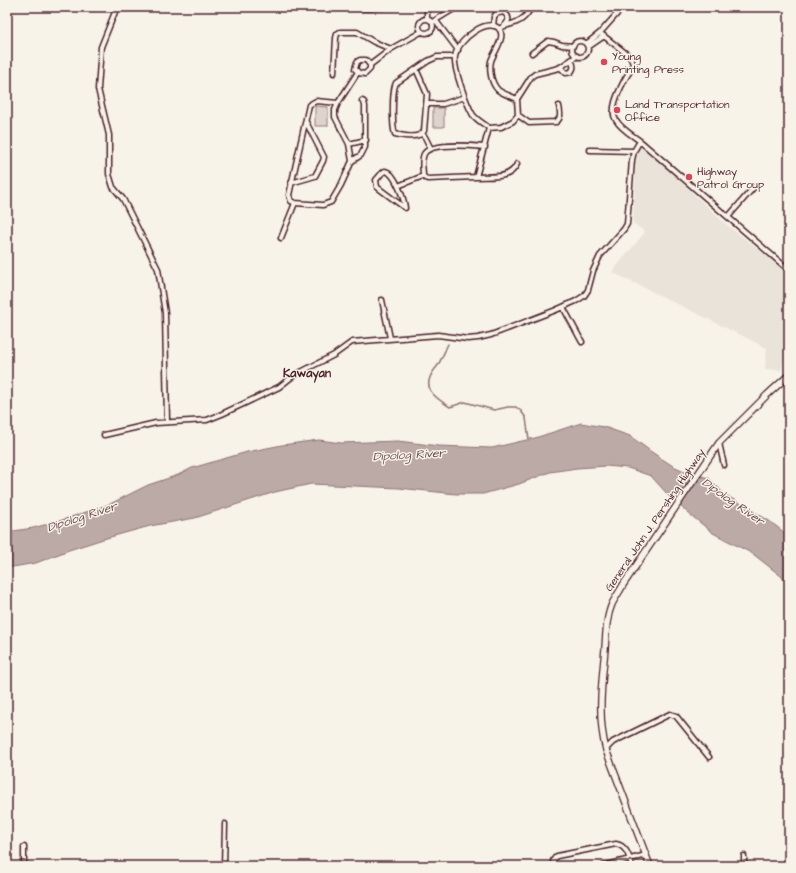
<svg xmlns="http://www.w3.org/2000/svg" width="796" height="873" viewBox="0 0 796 873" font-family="'Architects Daughter',sans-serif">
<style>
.built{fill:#eae3da}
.green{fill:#ded4cc;stroke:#947a7c}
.water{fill:#bcaaa7;stroke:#8e7275}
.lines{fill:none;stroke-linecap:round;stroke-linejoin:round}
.stream{stroke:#8e7275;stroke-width:1.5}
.street-casing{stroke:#4a1f2b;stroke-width:7}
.secondary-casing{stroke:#4a1f2b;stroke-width:8}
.street{stroke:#f7f3e8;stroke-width:4}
.secondary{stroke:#f7f3e8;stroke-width:5.5}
.poi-dot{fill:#d1495b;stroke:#f7f3e8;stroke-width:1.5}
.labels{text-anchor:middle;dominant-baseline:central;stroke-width:3;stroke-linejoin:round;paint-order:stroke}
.poi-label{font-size:11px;fill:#4a1f2b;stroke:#f7f3e8;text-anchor:start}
.street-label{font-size:11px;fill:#4a1f2b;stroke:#f7f3e8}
.neighbourhood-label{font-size:12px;font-weight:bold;fill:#4a1f2b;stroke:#f7f3e8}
.water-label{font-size:12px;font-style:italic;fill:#6c4950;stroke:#f7f3e8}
</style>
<rect width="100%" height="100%" fill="#f7f3e8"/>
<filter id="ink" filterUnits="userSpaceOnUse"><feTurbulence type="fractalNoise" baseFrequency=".025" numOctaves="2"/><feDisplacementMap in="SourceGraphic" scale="8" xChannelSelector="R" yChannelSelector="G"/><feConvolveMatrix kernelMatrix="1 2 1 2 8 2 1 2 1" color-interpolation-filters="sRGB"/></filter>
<g filter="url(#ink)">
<path class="built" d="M640,147L647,150L728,226L777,263L789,274V344L781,370L765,369L767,348L612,272L645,232L633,223L636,152Z"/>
<path class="green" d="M315,106L328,107V126H315Z
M433,108H444V127H433Z"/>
<path class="water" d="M581,423L604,427L630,436L653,453L673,466L689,473L709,478L724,494L768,520L789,536V586L781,576L753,554L713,533L688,513L669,496L651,476L628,468L606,466L577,468L550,472L519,484L483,494H456L399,488L311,484L275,492L195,518L150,526L103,539L69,550L36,563L7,568V532L33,528L59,521L110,504L148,485L178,475L192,468L247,452L282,445L319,440L341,443L398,441L439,446L492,448L535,438Z"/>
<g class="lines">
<path class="stream" d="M448,344C445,350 439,366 435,369C420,388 434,397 450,407L465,402L494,410L508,407H516L521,411L526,418L529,440"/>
<defs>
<path id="street" d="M117,7L101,47L98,89L109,135V174L113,187L123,199L158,269L165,313L167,422
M322,7L368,8L385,7
M419 26a7 7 0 1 1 14 0a7 7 0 1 1-14 0Z
M427,19V7
M434,21L457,7
M436,21L458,50
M493,26L494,17L496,14L503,12C513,18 507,25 499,29
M505,26C519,22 524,20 531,8
M600,33L628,55L631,58L633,64C631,71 627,75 624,81C619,91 609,110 616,120C621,129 632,135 640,141L789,270
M572 49a8 8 0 1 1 16 0a8 8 0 1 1-16 0Z
M586,44L600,33L623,7
M588,47L604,36
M532,53L548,41L554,42L562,45L573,46
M370,65L366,60H360L357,62L355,69L359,73L365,74L370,69V65L391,49L421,32
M560,67L566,73C574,73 575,66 571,60
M416,69L427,94L424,131C419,139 403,136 395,134C392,127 392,90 396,83L428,61L437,57H455
M334,73L336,38L337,34L340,32H357L374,42L391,49
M338,103L316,101L309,105L289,195L291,201L295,203L323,205L331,202L341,185L352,161L361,155L365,147V106L364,102L362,101
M427,104H443L465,97
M518,115L529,123L556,122C562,118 560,112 559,106
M489,128C484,124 477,120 473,115C467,105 453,68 455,57C456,47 467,36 475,31C481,27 488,24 495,26C510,32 494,52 491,61C489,70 491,83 498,90C503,94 511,96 517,99
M422,134L425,137L431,149
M349,144L366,140
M485,147C473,146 430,142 424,154C421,160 423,170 423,176L425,178L428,179L476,177L489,128L501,127L513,121L518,115L517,99L531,77L535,74L559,68L577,56
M590,150L634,151
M352,161L349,144L335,117V110L338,103L358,72
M385,171C395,172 404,199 405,208L377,187L376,180L382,173Z
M476,177C491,176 510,180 517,164
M291,183L315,176L323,161L324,157L306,122
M398,186L423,176
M728,217L754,187
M281,238L295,203
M382,300L390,338
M563,307L582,342
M104,435L156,423L207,420L222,414L279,387L293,376L334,355L352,342L438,335L468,339L478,338L491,335L556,310L576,301L584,296L588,290L593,271L600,256L624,229L627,224L632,160L634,151L640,141
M719,443L724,465
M606,749L613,742L670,714L676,716L709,757
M24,866V847
M224,866L225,824
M554,866C552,862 553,859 557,856L616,844C627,846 629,857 632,866
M603,866L646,855
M744,866V856"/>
<path id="secondary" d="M650,866L606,750C597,717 602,682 605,649C606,634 606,618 612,604C615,598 620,591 623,585L719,443L767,395L789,375"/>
</defs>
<use href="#street" class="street-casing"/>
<use href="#secondary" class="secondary-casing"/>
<use href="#street" class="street"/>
<use href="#secondary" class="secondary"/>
</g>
</g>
<g class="poi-dot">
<circle cx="604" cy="62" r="4"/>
<circle cx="617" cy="110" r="4"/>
<circle cx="689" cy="177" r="4"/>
</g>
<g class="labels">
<g class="poi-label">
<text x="612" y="56">Young<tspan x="612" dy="13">Printing Press</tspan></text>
<text x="625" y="104">Land Transportation<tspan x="625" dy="13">Office</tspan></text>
<text x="697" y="171">Highway<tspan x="697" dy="13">Patrol Group</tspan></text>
</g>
<g class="street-label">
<text transform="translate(655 520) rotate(-56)">General John J. Pershing Highway</text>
</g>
<g class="neighbourhood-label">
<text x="307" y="373">Kawayan</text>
</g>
<g class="water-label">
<text transform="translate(409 455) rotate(-3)">Dipolog River</text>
<text transform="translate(733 502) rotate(35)">Dipolog River</text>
<text transform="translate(82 517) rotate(-18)">Dipolog River</text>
</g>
</g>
<rect width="796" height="873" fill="none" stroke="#f7f3e8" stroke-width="24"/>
<rect x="12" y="12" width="772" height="849" fill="none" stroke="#4a1f2b" stroke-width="1.5" filter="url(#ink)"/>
</svg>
